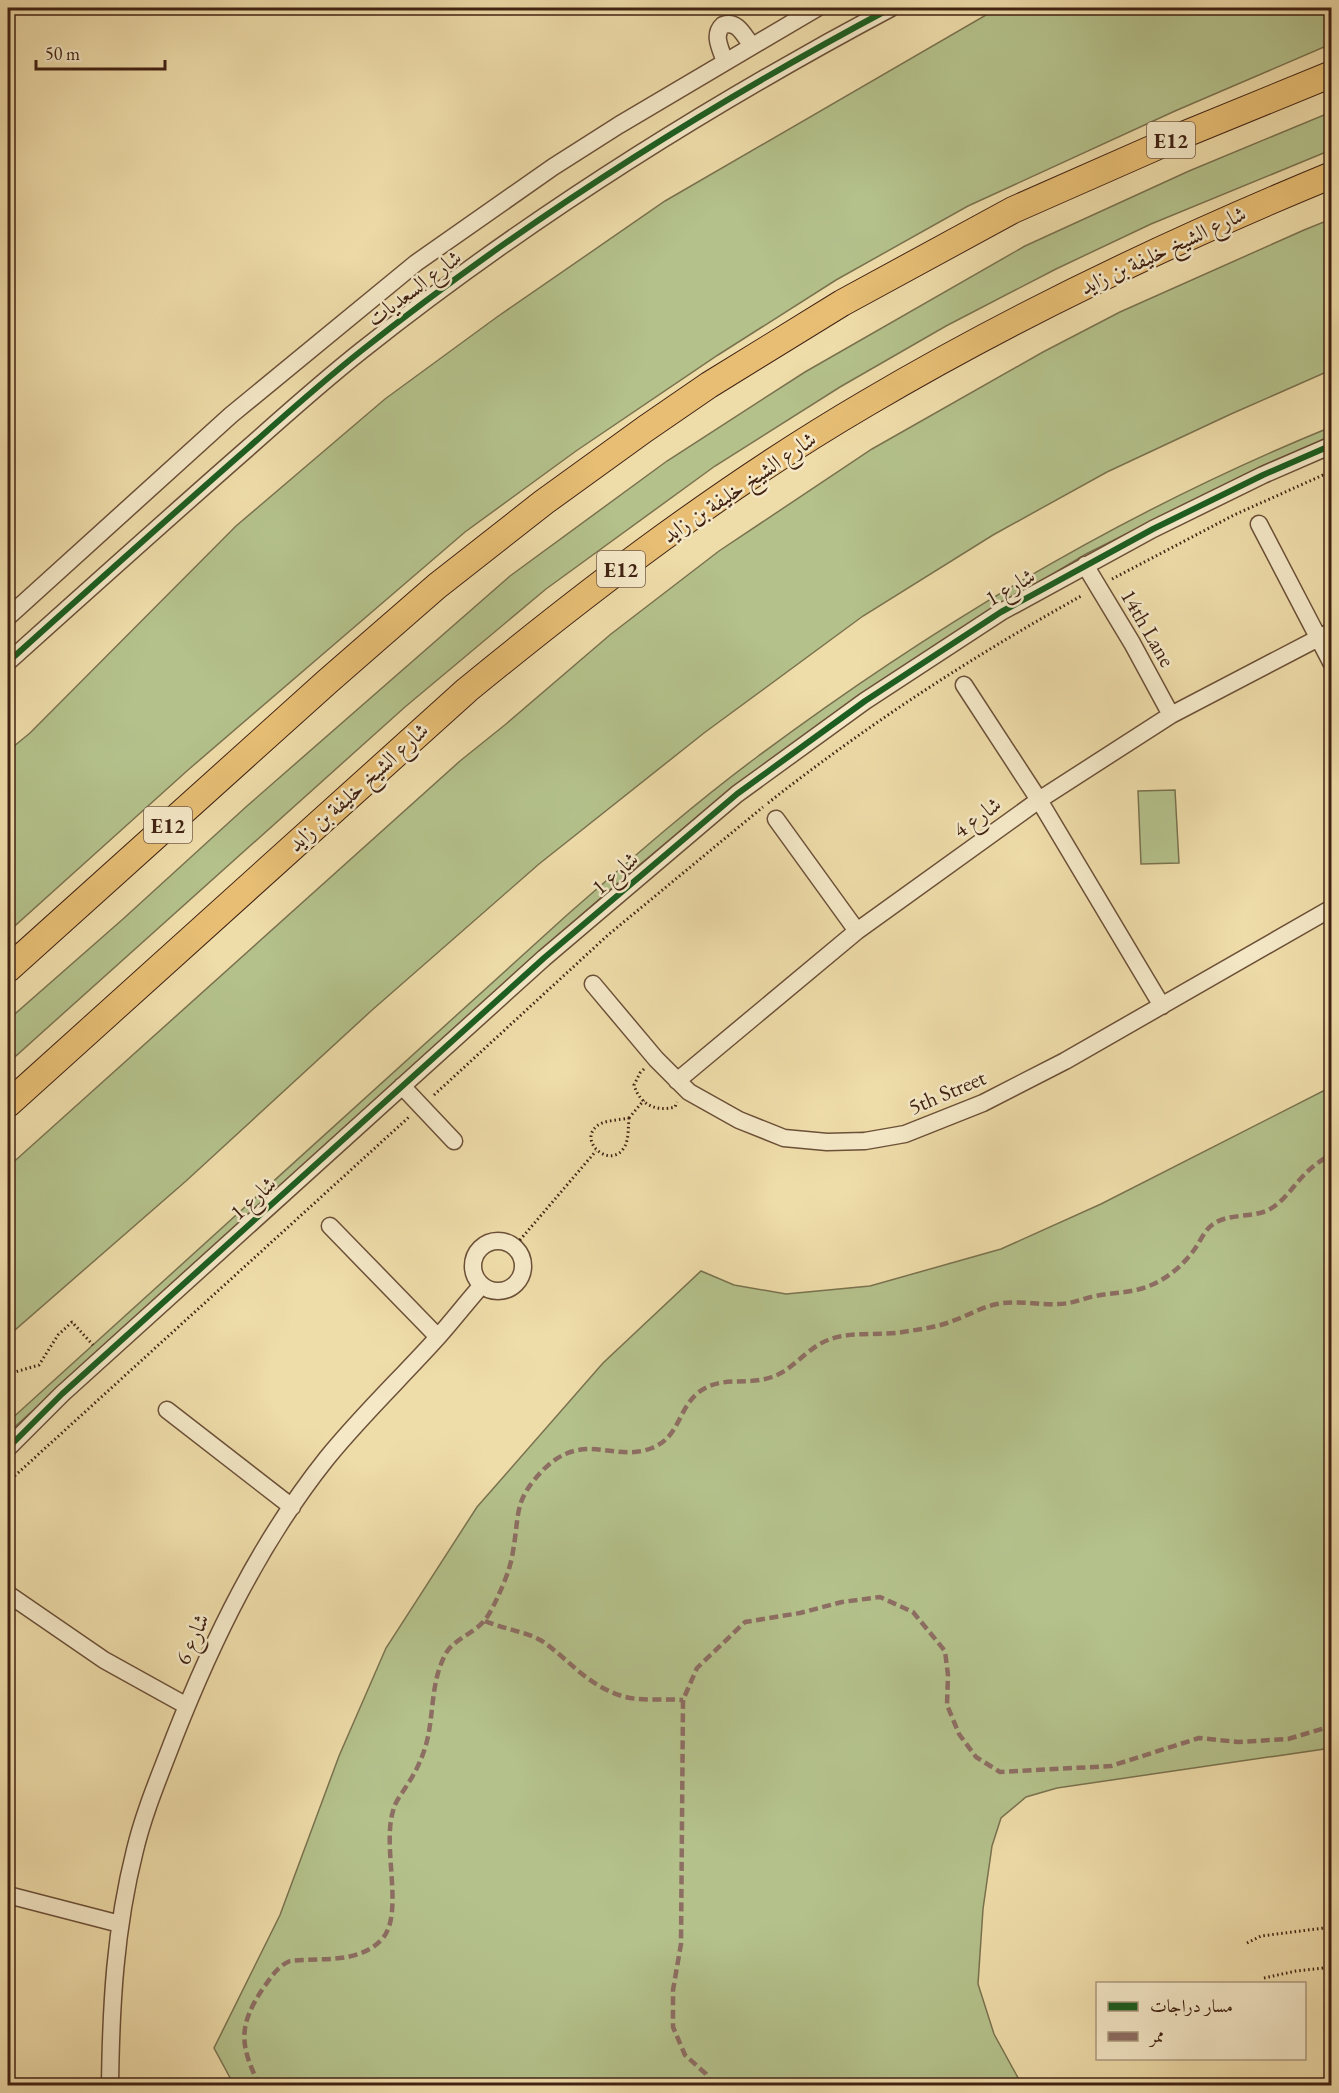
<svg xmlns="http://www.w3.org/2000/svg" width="1339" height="2093" viewBox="0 0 1339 2093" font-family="'EB Garamond',Amiri,serif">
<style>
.green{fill:#b4c18b;stroke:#7a724f;stroke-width:1.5}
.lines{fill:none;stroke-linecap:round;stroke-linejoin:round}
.minor-casing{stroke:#6c5038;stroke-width:19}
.highway-casing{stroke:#412213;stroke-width:28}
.path{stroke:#412213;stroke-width:3;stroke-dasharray:1.5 3;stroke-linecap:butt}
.minor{stroke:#f4e8c7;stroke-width:16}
.highway{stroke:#e7be74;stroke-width:26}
.quiet{stroke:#8d6e63;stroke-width:4.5;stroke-dasharray:9 4.5;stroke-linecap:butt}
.cycleway-casing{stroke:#f4e8c7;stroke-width:10}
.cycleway{stroke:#1b5e20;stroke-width:6}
.labels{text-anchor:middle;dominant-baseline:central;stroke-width:5;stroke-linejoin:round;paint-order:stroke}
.shield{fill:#f4e8c7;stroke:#775d49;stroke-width:1.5}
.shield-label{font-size:21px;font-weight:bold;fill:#412213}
.street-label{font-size:22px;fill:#412213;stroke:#f4e8c7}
</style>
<rect width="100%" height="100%" fill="#eedca9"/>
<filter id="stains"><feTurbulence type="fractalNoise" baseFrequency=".00333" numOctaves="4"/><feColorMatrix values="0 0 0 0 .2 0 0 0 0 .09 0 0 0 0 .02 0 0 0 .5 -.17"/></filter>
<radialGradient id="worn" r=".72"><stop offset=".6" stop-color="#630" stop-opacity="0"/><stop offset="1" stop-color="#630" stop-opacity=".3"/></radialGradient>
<path class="green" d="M998,8H1331V44L1175,111L968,206L836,280L718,355L576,451L465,532L188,770L8,932V751L30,733L236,526L385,399L497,317L665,201Z
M1331,112V150L1151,224L1056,269L946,326L840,387L715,466L546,589L405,707L8,1063V1020L123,919L247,806L510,576L667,461L805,372L1025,246L1189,171Z
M1331,219V370L1231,414L1107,472L993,535L863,616L704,733L539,864L371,1011L186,1181L8,1336V1167L460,761L506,724L611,634L719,551L872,449L1043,352L1120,312L1304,230Z
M1331,427V437L1264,465L1086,554L989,612L731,789L620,881L528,962L8,1433V1422L567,915C629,861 691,806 757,757C934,625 1127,510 1331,427Z
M1175,790L1179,863L1141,864L1138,791Z
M1331,1087V1748L1057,1788L1026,1797L1001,1818L992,1846L983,1909L978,1984L994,2034L1022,2085H234L214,2048L280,1915L339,1756L386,1648L477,1507L603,1363L701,1271L734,1285L786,1294L870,1286L1001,1249L1101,1204Z"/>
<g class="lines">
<defs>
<path id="minor" d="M725,62C721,49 712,35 723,25C738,20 744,36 752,46
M1259,524L1332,664
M1085,565L1132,643L1171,715
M8,617L231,415L416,263L553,167L619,125L817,8
M8,662C87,591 167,519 248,448C285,415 322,382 361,351C527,219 705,107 891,8
M964,685L1039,800L1162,1006
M776,819L857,931
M593,984L656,1059L689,1092L739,1120L784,1138L827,1142L865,1141L905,1134L983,1103L1065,1061L1332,908
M677,1081L857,931L1039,800L1171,715L1332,631
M402,1086L454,1141
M330,1226L438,1337
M473 1266a25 25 0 1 1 50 0a25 25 0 1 1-50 0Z
M167,1410L292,1507
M8,1448L62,1394L544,958L737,794L865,701L1001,612L1153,529L1263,475L1332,445
M8,1594L104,1660L187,1706
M8,1895L120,1924
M110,2086C111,2005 115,1929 135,1850C144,1812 160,1775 174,1738C213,1639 260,1542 327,1458C361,1416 401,1378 438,1337C453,1320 467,1302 482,1285"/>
<path id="highway" d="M8,969L328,681L437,586L544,502L645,429L709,385L842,303L1013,210L1183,135L1332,74
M8,1104L467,690C594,586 725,486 867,403C1016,315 1172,241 1332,175"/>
</defs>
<use href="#minor" class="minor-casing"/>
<use href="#highway" class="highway-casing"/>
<path class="path" d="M1112,579L1234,515L1332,471
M768,803C867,725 973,656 1083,595
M644,1069L640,1073L634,1085C640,1105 656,1112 675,1107L677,1102
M434,1095L608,935L763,807
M629,1118C628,1127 629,1138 625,1146C612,1171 577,1142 597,1126C604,1120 620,1120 629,1118Z
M629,1118L644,1100
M514,1247L596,1151
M8,1374L39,1365L58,1335L72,1322L93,1345
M8,1482L409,1117
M1247,1943L1261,1936L1332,1927
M1264,1978L1296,1971L1332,1967"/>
<use href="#minor" class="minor"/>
<use href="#highway" class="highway"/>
<path class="quiet" d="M485,1621C503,1629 525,1631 542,1641C571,1661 585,1684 622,1696C641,1702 663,1698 683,1700
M260,2086C239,2045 238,2025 264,1987C272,1976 278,1966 290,1961C322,1957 359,1965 383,1938C404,1912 382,1847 393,1811C395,1801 402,1794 407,1785C414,1775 420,1763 424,1751C435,1720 429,1686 445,1655C452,1640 473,1634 484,1621C490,1614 495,1603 499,1594C505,1581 511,1566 513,1551C520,1512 513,1501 544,1469C584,1430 614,1463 652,1448C680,1437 678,1408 699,1392C721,1375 747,1386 772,1377C793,1370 807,1348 828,1340C849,1331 880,1336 903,1332C921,1329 939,1327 955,1320C969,1315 982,1307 997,1304C1018,1300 1038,1305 1058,1304C1071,1304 1082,1299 1095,1296C1110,1293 1125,1293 1140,1289C1162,1283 1181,1268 1194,1250C1200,1242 1204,1231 1212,1225C1229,1212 1252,1219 1270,1209C1285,1201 1295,1183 1307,1172C1314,1165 1323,1159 1332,1154
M713,2086L706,2074L685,2055L673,2027V1990L681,1944L683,1700L697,1668L745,1622L800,1613L842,1602L880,1597L913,1612L945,1651L948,1675L947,1705L959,1734L976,1757L1000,1772L1111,1766L1199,1738L1238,1742L1288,1739L1332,1726"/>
<defs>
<path id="cycleway" d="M8,662C87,591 167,519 248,448C285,415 322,382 361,351C527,219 705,107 891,8
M8,1448L62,1394L544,958L737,794L865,701L1001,612L1153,529L1263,475L1332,445"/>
</defs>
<use href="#cycleway" class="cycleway-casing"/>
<use href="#cycleway" class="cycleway"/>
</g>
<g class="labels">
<g class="shield">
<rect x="1147" y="122" width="48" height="36" rx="4.5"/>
<rect x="597" y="551" width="48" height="36" rx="4.5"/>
<rect x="144" y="807" width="48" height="36" rx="4.5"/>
</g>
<g class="shield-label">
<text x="1171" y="140">E12</text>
<text x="621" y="569">E12</text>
<text x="168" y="825">E12</text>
</g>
<g class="street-label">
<text transform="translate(1163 250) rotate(-25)">شارع الشيخ خليفة بن زايد</text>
<text transform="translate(414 288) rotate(-37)">شارع السعديات</text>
<text transform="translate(739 487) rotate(-34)">شارع الشيخ خليفة بن زايد</text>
<text transform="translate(1010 587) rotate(-30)">شارع 1</text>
<text transform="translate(1148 628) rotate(60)">14th Lane</text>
<text transform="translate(358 787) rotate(-42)">شارع الشيخ خليفة بن زايد</text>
<text transform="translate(977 817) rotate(-36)">شارع 4</text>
<text transform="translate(615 873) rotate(-41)">شارع 1</text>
<text transform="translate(947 1092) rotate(-23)">5th Street</text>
<text transform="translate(253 1198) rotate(-42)">شارع 1</text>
<text transform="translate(192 1639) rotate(-66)">شارع 6</text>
</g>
</g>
<rect width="1339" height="2093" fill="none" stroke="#eedca9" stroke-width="30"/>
<rect x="9" y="9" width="1321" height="2075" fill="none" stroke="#412213" stroke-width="3"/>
<rect x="15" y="15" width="1309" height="2063" fill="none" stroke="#412213" stroke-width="1.5"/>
<rect x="1096" y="1982" width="210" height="78" fill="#f4e8c7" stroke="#ac997f" stroke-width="1.5"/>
<rect x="1108" y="2002" width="30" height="9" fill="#1b5e20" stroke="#ac997f" stroke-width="1.5"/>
<text x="1150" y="2012" font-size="18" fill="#412213">مسار دراجات</text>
<rect x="1108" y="2032" width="30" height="9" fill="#8d6e63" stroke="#ac997f" stroke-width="1.5"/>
<text x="1150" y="2042" font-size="18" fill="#412213">ممر</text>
<path d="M36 60v9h129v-9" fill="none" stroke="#412213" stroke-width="3"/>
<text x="45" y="60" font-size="18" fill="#412213" stroke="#f4e8c7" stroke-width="4.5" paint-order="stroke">50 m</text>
<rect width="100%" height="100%" filter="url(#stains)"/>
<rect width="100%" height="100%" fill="url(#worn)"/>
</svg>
